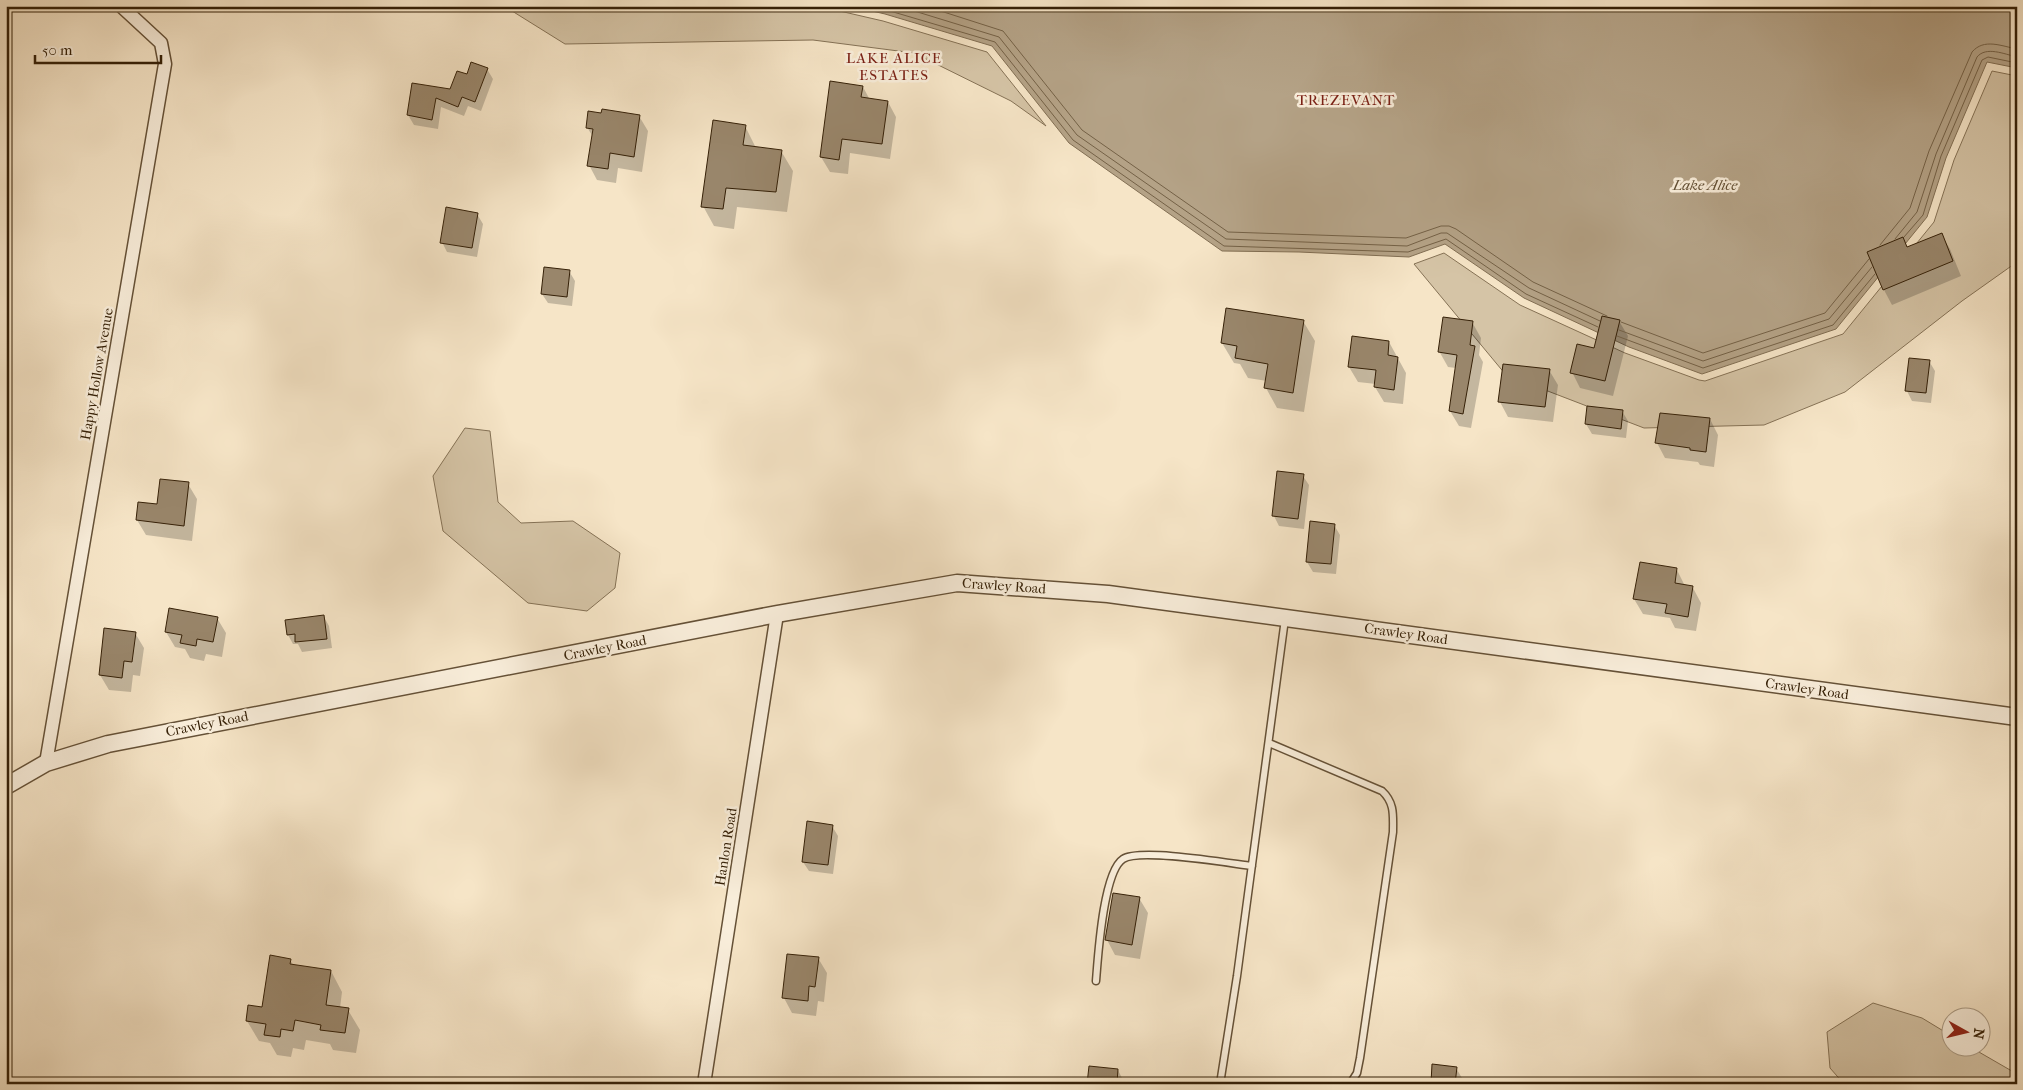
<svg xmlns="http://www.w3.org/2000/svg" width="2023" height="1090" viewBox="0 0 2023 1090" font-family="'IM FELL French Canon',serif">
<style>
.green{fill:#d5c4a6;stroke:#857256}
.water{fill:#b4a286;stroke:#816e53}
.shadow{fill:#0003}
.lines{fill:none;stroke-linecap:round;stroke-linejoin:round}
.shore{stroke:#746146;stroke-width:1}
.building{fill:#99866b;stroke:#352007}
.service-casing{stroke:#655137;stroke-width:9}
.minor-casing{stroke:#655137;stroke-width:15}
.tertiary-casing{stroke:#655137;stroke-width:19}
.service{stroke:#f9eedb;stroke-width:6}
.minor{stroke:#f9eedb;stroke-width:12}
.tertiary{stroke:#f9eedb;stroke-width:16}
.labels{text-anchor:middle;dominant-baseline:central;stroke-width:5;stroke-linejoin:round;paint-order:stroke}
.street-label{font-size:14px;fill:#352007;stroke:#f9eedb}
.neighbourhood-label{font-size:15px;letter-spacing:1px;fill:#7a1f14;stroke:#f9eedb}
.water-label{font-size:15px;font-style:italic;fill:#614e33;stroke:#f9eedb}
</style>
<rect width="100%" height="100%" fill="#f6e5c7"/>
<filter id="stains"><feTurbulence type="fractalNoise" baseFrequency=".004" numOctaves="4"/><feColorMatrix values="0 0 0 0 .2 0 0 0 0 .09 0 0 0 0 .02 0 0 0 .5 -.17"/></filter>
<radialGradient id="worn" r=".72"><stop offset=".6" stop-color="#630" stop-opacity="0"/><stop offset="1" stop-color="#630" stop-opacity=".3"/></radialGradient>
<path class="green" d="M504,6H818L883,21L987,52L1046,126L1011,101L914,53L813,40L565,44Z
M1992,71L2017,76V262L1962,301L1845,392L1764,425L1644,428L1506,375L1414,264L1444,253L1520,305L1625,353L1699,380L1705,381L1843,334L1934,222L1954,160Z
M465,428L490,431L498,502L521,523L573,521L620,553L615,588L587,611L528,603L443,531L433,476Z
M1873,1003L1922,1018L1950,1035V1048H1972L2017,1074V1084H1844L1830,1068L1827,1032Z"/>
<path class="water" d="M851,6H2017V68L1987,62L1946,158L1927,217L1836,329L1702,374L1629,347L1524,298L1445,244L1409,257L1299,252L1222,251L1069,143L992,46L885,14Z"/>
<path class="shadow" d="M487,69L493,79L481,111L468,106L464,116L441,107L438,129L414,125L408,115L413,84L451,91L467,76Z
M863,87L870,100L888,102L896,117L890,159L850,153L848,174L830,172L821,157Z
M639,116L648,131L642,172L618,168L616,183L597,180L589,165L593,137L587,127Z
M745,126L756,148L781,151L793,171L787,212L737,207L734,229L714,226L703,206Z
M477,214L483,224L477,257L447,252L442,242Z
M1941,234L1950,249L1961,276L1892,305L1884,290L1869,253L1903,239L1908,248Z
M569,271L575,281L572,306L548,303L542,294Z
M1303,321L1315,341L1304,412L1277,408L1266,388L1267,381L1248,378L1240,364L1234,363L1222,343Z
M1619,321L1628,336L1613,396L1580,388L1572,372Z
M1472,322L1481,338L1479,355L1483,362L1471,428L1459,426L1450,411L1456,368L1448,367L1439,351Z
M1389,342L1406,373L1403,404L1384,402L1375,387L1376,384L1358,382L1349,367Z
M1929,361L1935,371L1931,403L1912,401L1907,391Z
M1549,370L1558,385L1553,422L1508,417L1500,402Z
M1622,411L1628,421L1626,438L1592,434L1586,424Z
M1710,419L1718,435L1714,467L1700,465L1698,462L1665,458L1657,443Z
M1279,473L1303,476L1309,485L1304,529L1279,526L1274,516Z
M188,484L197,499L192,541L146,535L137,520Z
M1334,525L1340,535L1336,574L1313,572L1307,562Z
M1677,570L1685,586L1693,588L1701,603L1696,631L1675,628L1670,618L1643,614L1634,599Z
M170,610L217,618L226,633L222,657L206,654L204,661L190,658L185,649L175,647L166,632Z
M324,617L329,626L332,648L302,652L298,644H293L288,635Z
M135,633L144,648L140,676L133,675L131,692L109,690L100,675Z
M832,826L838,836L833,874L809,871L803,862Z
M1139,898L1148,913L1140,959L1115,955L1107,940Z
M818,958L827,973L824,1002L818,1001L816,1016L792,1013L784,998Z
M290,960L294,966L331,971L342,992L340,1008L348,1010L360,1030L356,1053L333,1050L330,1044L306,1040L304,1050L293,1048L291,1057L277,1055L270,1043L259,1041L247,1021L263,1009Z
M1456,1068L1462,1078L1461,1084H1432Z
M1118,1070L1125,1084H1089Z"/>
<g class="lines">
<path class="shore" d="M873,6L995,42L1073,140L1224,246L1408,252L1446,239L1526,294L1598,327
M898,6L999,37L1077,135L1226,239L1407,246L1441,233H1447L1529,288L1600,321
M925,6L1003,31L1082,130L1228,232L1406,238L1441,226H1449L1456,229L1533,282L1607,316
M1904,237L1923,215L1941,156L1982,60L1988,57L2017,63
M1895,239L1917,212L1936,154L1977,57C1986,46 2004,54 2017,57
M1880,245L1910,208L1929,151L1972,52C1984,38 2001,46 2017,49
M1621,322L1703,353L1825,313L1869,259
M1619,330L1703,361L1829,319L1872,267
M1617,336L1703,368L1833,325L1875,274"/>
</g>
<path class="building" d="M471,62L488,68L475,102L462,97L458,107L436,98L432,120L407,115L412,83L450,89L457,71L467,74Z
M830,81L863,86L861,97L888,101L882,144L842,139L839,160L820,157Z
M602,109L640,115L634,157L610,153L608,169L587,166L593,129L586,128L588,111L601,113Z
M713,120L746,125L743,145L782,150L776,192L726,188L723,209L701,207Z
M446,207L478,213L472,248L440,243Z
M1942,233L1953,261L1883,290L1867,252L1903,237L1907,247Z
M544,267L570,270L567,297L541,294Z
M1226,308L1304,320L1293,393L1264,388L1268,364L1235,358L1237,346L1221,343Z
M1602,316L1620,320L1605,381L1570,373L1577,344L1594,348Z
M1443,317L1473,321L1470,345L1475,346L1463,414L1449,411L1457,355L1438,352Z
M1352,336L1389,341L1388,355L1398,357L1394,390L1374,387L1376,370L1348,367Z
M1909,358L1930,360L1926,393L1905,391Z
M1503,364L1550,369L1545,407L1498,402Z
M1587,406L1623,410L1621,429L1585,424Z
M1660,413L1710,418L1706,452L1690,450V448L1655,443Z
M1277,471L1304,474L1298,519L1272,516Z
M160,479L189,482L184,526L136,520L138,502L157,504Z
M1310,521L1335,524L1331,564L1306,562Z
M1640,562L1677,568L1675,583L1693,586L1688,617L1665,613L1667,604L1633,599Z
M169,608L218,617L213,642L197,639L196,646L180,643L182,635L165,632Z
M324,615L327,639L295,642V634L287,635L285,620Z
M104,628L136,632L132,662L124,661L122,678L99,675Z
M807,821L833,825L828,865L802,862Z
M1113,893L1140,897L1132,945L1105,940Z
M787,954L819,957L815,987L809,986L808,1001L782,998Z
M270,955L291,959L290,964L331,970L326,1005L349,1008L345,1033L320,1030L321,1025L295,1020L293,1031L281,1029L280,1037L264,1035L266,1024L246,1021L248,1005L262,1007Z
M1432,1064L1457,1067L1455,1084L1431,1083Z
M1089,1066L1118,1069L1117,1084H1087Z"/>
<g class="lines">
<defs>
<path id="service" d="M1269,743L1382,791C1395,803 1393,816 1393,832L1360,1058L1357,1073L1350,1084
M1096,981C1098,957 1103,872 1123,859C1140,848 1228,863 1252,866
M1220,1084L1237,976L1285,619"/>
<path id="minor" d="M46,763L165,64L161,43L121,6
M704,1084L777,614"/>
<path id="tertiary" d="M6,786L46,763L108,744L777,614L957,583L1108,594L2017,717"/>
</defs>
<use href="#service" class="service-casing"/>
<use href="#minor" class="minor-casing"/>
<use href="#tertiary" class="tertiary-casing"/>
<use href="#service" class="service"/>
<use href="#minor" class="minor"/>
<use href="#tertiary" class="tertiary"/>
</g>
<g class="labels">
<g class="street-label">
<text transform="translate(97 374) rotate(-80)">Happy Hollow Avenue</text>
<text transform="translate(1004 586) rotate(4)">Crawley Road</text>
<text transform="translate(1406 634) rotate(8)">Crawley Road</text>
<text transform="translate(605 648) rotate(-11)">Crawley Road</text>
<text transform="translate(1807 689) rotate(8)">Crawley Road</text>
<text transform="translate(207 724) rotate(-11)">Crawley Road</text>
<text transform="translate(726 847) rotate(-81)">Hanlon Road</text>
</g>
<g class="neighbourhood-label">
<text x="894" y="58">LAKE ALICE<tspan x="894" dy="17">ESTATES</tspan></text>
<text x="1346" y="100">TREZEVANT</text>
</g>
<g class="water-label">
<text x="1705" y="185">Lake Alice</text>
</g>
</g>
<rect width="2023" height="1090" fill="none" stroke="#f6e5c7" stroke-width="25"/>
<rect x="8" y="8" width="2008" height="1075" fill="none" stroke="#352007" stroke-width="2.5"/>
<rect x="12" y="12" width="1998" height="1065" fill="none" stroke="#352007"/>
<g transform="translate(1966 1032) rotate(98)"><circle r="24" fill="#f9eedb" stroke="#ab9c86"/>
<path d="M0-4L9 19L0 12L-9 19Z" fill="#8f2418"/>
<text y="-8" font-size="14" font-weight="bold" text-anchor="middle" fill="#352007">N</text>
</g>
<path d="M35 55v8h126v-8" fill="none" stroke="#352007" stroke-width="2.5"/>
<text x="42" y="55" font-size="15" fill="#352007" stroke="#f9eedb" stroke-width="4" paint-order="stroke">50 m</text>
<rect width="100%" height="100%" filter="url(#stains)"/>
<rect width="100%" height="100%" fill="url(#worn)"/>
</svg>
